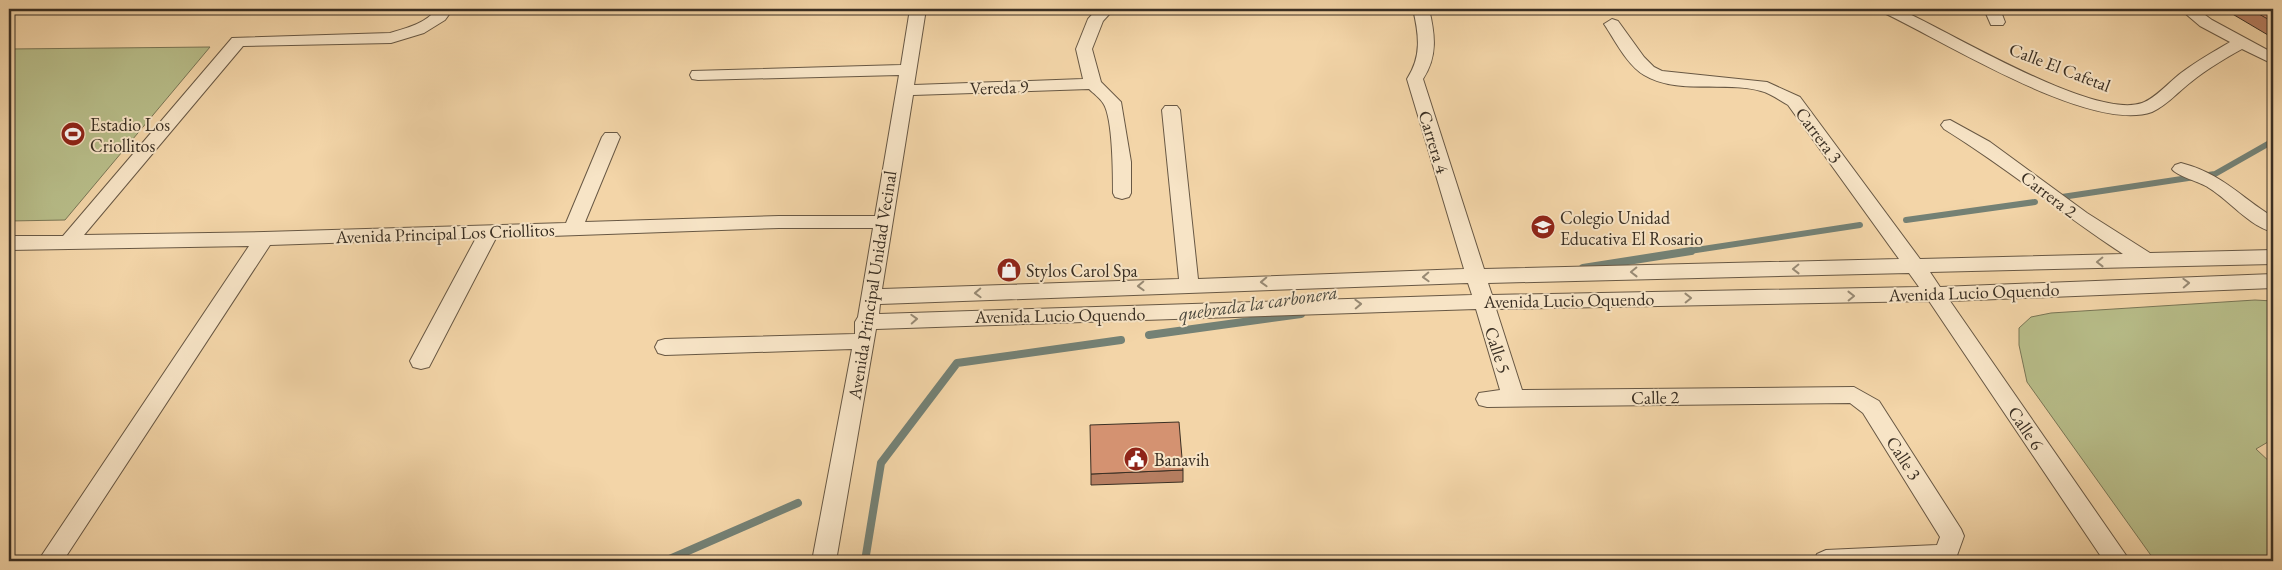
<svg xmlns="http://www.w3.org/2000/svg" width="2282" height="570" viewBox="0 0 2282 570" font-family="'EB Garamond',serif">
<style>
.green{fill:#b8be8a;stroke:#797656}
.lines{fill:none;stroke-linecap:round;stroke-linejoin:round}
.stream-far1{stroke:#748175;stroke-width:6}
.stream{stroke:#748175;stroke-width:8}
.minor-casing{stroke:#685844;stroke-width:2}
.minor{fill:#f7e4c6;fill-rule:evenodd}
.wall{fill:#b67e61;stroke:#3a2f23}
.building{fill:#d49271;stroke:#3a2f23}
.oneway{stroke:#988a74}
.labels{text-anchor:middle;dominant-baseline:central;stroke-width:4;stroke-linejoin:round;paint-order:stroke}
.street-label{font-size:18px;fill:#3a2f23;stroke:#f7e4c6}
.poi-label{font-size:18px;fill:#3a2f23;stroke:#f7e4c6;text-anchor:start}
.water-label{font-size:19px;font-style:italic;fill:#4d4a3e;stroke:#f7e4c6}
</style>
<rect width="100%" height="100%" fill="#f3d5a8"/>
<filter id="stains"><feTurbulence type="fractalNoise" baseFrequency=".004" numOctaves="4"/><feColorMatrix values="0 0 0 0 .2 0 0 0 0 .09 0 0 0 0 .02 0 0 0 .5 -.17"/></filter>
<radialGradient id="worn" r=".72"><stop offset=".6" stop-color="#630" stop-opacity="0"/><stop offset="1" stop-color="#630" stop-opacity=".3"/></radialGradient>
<path class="green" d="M210,47L65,220L9,221V49Z
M2255,300L2273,301V439L2256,449L2273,465V561H2155L2027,382L2019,345V328L2031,317L2051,313Z"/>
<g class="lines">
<path class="stream-far1" d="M2062,197L2215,174L2273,141
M1906,220L2035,202
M1683,252L1860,225"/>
<path class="stream" d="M1583,268L1691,251
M1149,335L1301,314
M665,561L798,503
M865,561L881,463L957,363L1121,340"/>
<defs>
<path id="minor" d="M437,9H453L445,20L424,33L391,43L243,46L84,235L264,232L566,223L602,137L605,133H617L620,137L585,222L779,216H875L899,75L698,80L692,79L690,75L692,71L901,65L910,9H926L914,85L1083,79L1076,49L1088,19L1097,9H1114L1103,21L1092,49L1101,82L1121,102L1131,162V193L1129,197L1122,199L1115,197L1113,193C1113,174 1113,117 1103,103C1100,98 1093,93 1089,89L913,95L882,289L1179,279L1162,110L1165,106H1177L1180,110L1198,279L1464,269L1407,79C1422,56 1419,35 1413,9H1429C1435,34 1438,56 1423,79L1484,269L1899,259L1788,105C1779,100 1770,93 1761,91C1726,81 1676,95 1644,75C1627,65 1615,40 1604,24L1612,19L1618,21L1644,57L1654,67L1662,71L1767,82L1800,97L1920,259L2123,254C2062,214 2006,167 1944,129L1941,125L1944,121L1950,120L1990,142L2087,213L2150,253L2273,250V264L1930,272L1940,287L2273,274V288L1950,301L2130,561H2104L1929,301L1496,309L1522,390L1854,387L1879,401L1961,529L1964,536L1955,561H1814L1817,554L1826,550L1937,545L1940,537L1863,413L1850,403L1487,407L1479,405L1476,399L1479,393L1500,390L1476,309L876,329L836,561H812L852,349L665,355L658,353L655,347L658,341L665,339L855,334V322L858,317L873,228H779L496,238L429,367L421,369L413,367L410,361L476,238L270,245L63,561H38L249,246L9,250V236H63L232,38L390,33C407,28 426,23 437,9ZM1909,273L1919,287L1492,295L1488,283ZM1468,283L1472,295L879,314L880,304Z
M1879,9H1899C1949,31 2093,120 2142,103C2156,98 2169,82 2181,73C2197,61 2213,52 2230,42L2200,26L2180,9H2197L2212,20L2273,53V64L2242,49C2224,59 2207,69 2191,82C2179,91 2166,106 2152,112C2090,134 1941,39 1882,12Z
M1984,9H2000L2005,22L2003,25H1991Z
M2181,163C2223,174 2239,196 2273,217V232C2249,226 2230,201 2209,188C2201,182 2176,176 2172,169L2175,165Z"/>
</defs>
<use href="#minor" class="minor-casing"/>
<use href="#minor" class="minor"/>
</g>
<path class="wall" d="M2224,9H2273V38Z
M1183,470V482L1091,485V474Z"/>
<path class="building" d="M2250,9H2273V22Z
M1179,422L1183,470L1091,474L1090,425Z"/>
<defs><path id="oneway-chevron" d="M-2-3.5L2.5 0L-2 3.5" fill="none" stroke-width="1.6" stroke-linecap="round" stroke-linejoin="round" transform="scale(1.25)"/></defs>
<g class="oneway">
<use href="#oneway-chevron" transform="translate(2100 262) rotate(179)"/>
<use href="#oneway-chevron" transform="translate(1796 269) rotate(179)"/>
<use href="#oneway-chevron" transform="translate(1634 272) rotate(179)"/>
<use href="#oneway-chevron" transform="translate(1426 277) rotate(178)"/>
<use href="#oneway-chevron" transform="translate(1264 282) rotate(178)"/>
<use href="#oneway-chevron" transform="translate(2186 283) rotate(-2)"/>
<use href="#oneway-chevron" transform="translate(1141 286) rotate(178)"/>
<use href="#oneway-chevron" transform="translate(978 293) rotate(178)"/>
<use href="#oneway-chevron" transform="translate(1851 296) rotate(-1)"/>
<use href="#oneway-chevron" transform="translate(1688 298) rotate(-1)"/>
<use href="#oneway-chevron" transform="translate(1358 304) rotate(-2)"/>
<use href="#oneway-chevron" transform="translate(914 319) rotate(-3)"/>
</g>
<defs>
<symbol id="stadium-disc" viewBox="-11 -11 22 22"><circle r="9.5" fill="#8f2418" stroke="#f7e4c6"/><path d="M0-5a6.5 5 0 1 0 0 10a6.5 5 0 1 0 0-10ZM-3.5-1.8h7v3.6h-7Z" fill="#fff"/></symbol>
<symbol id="school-disc" viewBox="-11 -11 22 22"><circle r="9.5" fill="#8f2418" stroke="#f7e4c6"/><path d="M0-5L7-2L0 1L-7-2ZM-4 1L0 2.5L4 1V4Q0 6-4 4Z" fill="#fff"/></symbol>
<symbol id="shop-disc" viewBox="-11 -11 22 22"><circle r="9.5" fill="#8f2418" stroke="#f7e4c6"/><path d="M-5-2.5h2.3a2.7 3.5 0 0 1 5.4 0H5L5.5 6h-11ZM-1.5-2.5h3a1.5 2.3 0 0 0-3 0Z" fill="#fff"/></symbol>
<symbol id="civic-disc" viewBox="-11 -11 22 22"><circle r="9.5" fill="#8f2418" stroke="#f7e4c6"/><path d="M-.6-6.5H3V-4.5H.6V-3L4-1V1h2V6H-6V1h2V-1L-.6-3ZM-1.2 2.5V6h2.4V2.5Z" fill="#fff"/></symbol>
</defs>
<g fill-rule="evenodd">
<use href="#stadium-disc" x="59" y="120" width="28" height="28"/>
<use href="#school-disc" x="1529" y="213" width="28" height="28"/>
<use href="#shop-disc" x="995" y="256" width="28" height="28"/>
<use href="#civic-disc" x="1122" y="445" width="28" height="28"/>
</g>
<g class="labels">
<g class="street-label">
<text transform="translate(2060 67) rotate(21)">Calle El Cafetal</text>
<text transform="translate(999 87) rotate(-2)">Vereda 9</text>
<text transform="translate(1819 135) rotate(53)">Carrera 3</text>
<text transform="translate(1434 142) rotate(73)">Carrera 4</text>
<text transform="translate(2049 194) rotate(37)">Carrera 2</text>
<text transform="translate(445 233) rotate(-2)">Avenida Principal Los Criollitos</text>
<text transform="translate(872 285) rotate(-81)">Avenida Principal Unidad Vecinal</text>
<text transform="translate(1974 292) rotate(-2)">Avenida Lucio Oquendo</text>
<text transform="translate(1569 300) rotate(-1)">Avenida Lucio Oquendo</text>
<text transform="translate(1060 315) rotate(-1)">Avenida Lucio Oquendo</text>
<text transform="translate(1498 350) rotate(72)">Calle 5</text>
<text transform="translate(1655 397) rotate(-1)">Calle 2</text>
<text transform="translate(2026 428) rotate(56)">Calle 6</text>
<text transform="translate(1904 458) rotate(57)">Calle 3</text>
</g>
<g class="poi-label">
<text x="90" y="124">Estadio Los<tspan x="90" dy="21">Criollitos</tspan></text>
<text x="1560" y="217">Colegio Unidad<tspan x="1560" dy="21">Educativa El Rosario</tspan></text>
<text x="1026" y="270">Stylos Carol Spa</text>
<text x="1154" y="459">Banavih</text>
</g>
<g class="water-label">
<text transform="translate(1258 303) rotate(-8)">quebrada la carbonera</text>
</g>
</g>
<rect width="2282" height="570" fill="none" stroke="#f3d5a8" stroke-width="30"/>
<rect x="10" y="10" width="2262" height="550" fill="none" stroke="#3a2f23" stroke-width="2.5"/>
<rect x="15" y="15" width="2252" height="540" fill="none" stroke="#3a2f23"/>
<rect width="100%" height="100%" filter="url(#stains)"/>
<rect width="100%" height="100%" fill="url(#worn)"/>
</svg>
